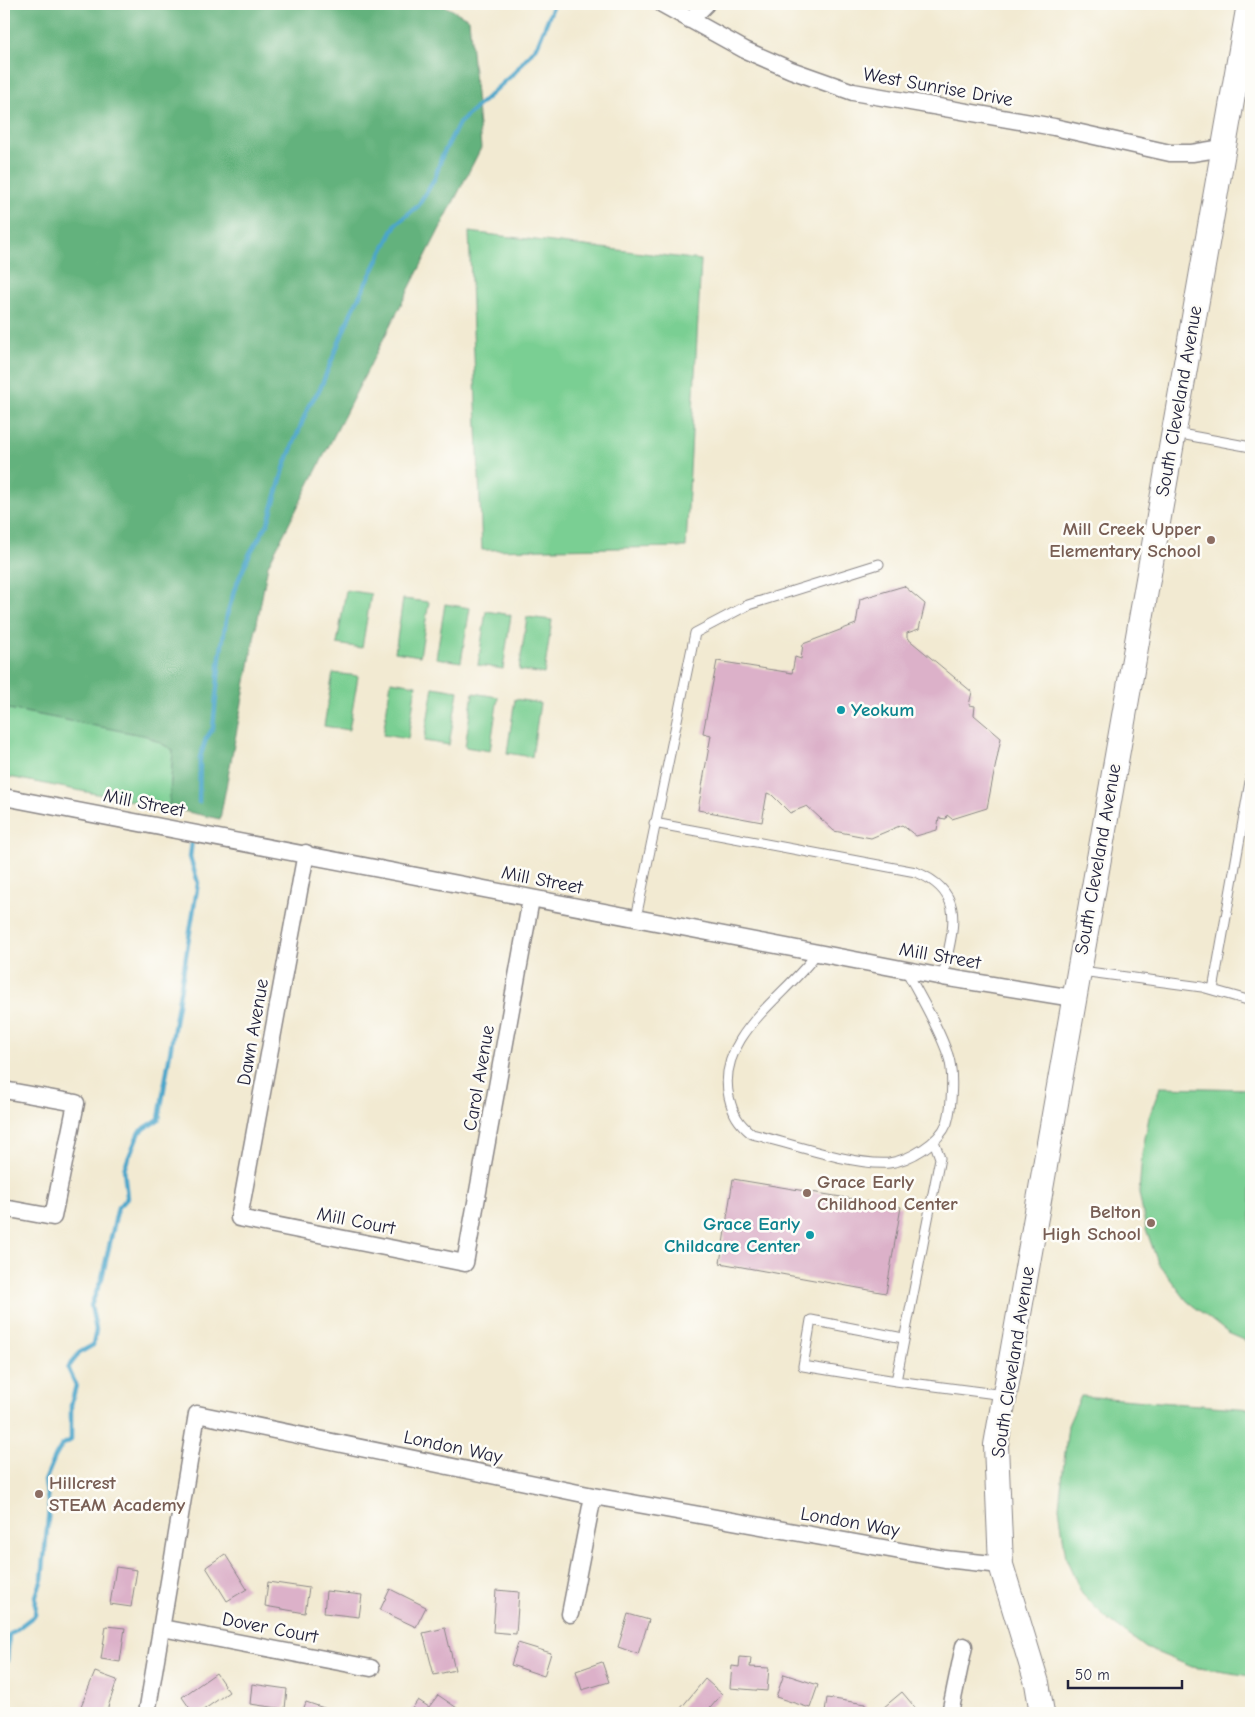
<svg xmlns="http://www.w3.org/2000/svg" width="1255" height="1717" viewBox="0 0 1255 1717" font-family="'Comic Neue',sans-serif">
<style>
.green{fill:#7acf93;stroke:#4e7867}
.forest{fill:#63b27d;stroke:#426a5c}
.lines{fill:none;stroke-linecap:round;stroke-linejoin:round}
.stream{stroke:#4ca6ca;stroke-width:4.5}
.building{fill:#dcb1c9}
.lane-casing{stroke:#8a8686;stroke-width:11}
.street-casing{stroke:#8a8686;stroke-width:19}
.secondary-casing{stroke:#8a8686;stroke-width:26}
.lane{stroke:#fff;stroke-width:9}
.street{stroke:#fff;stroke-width:16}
.secondary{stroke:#fff;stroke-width:24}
.education-dot{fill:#8d6e63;stroke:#fdfcf7;stroke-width:2}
.culture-dot{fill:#0f9aa8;stroke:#fdfcf7;stroke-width:2}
.labels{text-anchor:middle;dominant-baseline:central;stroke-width:5;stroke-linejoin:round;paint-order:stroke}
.street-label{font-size:19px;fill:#22223b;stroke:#fdfcf7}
.education-label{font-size:19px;font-weight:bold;fill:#785e54;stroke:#fdfcf7;text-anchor:end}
.culture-label{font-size:19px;font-weight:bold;fill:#0d838f;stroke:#fdfcf7;text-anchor:start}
</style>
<rect width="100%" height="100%" fill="#fdfcf7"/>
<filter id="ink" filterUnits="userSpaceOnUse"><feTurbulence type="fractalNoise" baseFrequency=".02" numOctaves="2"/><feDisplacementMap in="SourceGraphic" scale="10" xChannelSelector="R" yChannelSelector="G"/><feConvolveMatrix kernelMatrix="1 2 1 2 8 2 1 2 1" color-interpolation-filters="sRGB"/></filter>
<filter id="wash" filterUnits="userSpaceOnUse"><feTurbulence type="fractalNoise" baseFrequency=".0096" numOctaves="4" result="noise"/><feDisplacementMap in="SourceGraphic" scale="20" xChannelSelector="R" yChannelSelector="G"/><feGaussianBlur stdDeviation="1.12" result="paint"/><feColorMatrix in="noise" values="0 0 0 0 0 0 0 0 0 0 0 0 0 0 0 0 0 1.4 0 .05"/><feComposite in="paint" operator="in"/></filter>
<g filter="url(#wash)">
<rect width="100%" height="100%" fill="#f2ead2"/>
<path class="green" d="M469,232L701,260L686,547L482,550Z
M346,590L371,594L362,648L337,644Z
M403,599L429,602L420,656L395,652Z
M445,604L470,608L461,662L436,658Z
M486,611L511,615L503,669L478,665Z
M527,617L552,620L544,674L519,670Z
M333,673L358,676L349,730L324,726Z
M391,681L416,685L408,739L383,735Z
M433,687L458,691L449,745L424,741Z
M473,693L498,697L490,751L465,747Z
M515,699L540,703L532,757L507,753Z
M4,708L148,736L173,750L169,808L4,776Z
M1160,1087L1251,1089V1343L1228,1333L1187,1301L1158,1263L1146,1229L1139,1193L1142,1154L1149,1117Z
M1081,1396L1251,1409V1676L1192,1667L1146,1648L1107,1619L1082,1594L1066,1558L1059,1507L1068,1425Z"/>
<path class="forest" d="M4,4H441L469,19L481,148L268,565L220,819L169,808L173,750L147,736L4,708Z"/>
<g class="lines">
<path class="stream" d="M199,802L200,757L206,739L213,728L220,657L227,615L235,588L250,553L268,523L285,465L309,405L320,389L351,313L396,224L418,206L435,178L442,156L459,123L515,72L538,44L554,4
M4,1662L7,1660L9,1635L35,1615L36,1596L42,1579L49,1509L45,1481L55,1457L62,1445L71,1440V1405L76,1385L68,1368L79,1353L93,1345L96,1330L91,1305L102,1278L118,1207L127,1198L124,1169L139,1132L159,1119L198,883L190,857L192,842"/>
</g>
<g id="blocks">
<path class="building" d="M904,586L925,604L919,629L907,633V638L972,692L969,705L975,706L974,715L1001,738L987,808L952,819L947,815L946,819L939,818L937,830L916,836L902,825L871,838L834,831L807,806L790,813L772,795L767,793L762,822L698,810L711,735L703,733L717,661L792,673L795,657L801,659L803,644L856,624L860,599Z
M733,1179L901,1207L886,1293L720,1263Z
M225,1554L247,1589L227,1601L206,1567Z
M116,1567L137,1570L131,1607L110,1604Z
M268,1582L309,1588L305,1613L265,1606Z
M390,1589L426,1607L416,1627L380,1610Z
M496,1590L519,1592L516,1634L493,1632Z
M326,1591L362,1595L359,1617L324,1613Z
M628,1614L649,1620L638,1654L618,1647Z
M106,1626L125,1628L120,1662L101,1659Z
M445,1628L455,1670L434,1675L423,1633Z
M518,1643L551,1653L544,1676L511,1665Z
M740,1657L751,1658L750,1667L769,1668L767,1691L730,1688L732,1666L739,1667Z
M602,1662L609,1682L582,1690L576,1671Z
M95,1672L117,1680L106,1713L81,1706Z
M216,1673L229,1692L199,1713H193L182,1697Z
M784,1674L818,1685L810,1708L776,1697Z
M705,1679L722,1694L706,1713H688L681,1708Z
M252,1684L287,1689L285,1709L250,1704Z
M902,1692L918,1711L915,1713H877Z
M438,1695L457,1708L453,1713H409L418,1700L429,1707Z
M827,1698L866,1704L865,1713H825Z
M306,1702L339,1713H302Z"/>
</g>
</g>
<g filter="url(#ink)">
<use href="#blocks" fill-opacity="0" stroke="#8a8686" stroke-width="1"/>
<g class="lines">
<defs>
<path id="lane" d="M1235,85L1251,89
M1175,433L1251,447
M654,823L916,872C970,894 951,932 943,977
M636,918L695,633L748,605L879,564
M817,953C787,996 715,1036 729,1097C733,1114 738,1123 752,1134C788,1143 855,1166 889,1163C910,1160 939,1143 947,1123C952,1107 954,1071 948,1055C938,1026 921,998 906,970
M1081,971L1202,987L1251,1001
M1213,990L1251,776
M934,1141L940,1158L896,1381L1004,1395
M896,1381L803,1366L811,1320L903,1338"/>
<path id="street" d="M662,4L745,50L791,70L853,92L1054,127L1170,153H1192L1223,148
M690,20L706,4
M4,797L943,977L1073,998
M306,853L239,1218L465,1263L531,899
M4,1090L76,1103L53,1217L4,1208
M570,1614L593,1496
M162,1628L371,1668
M147,1713L197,1414L593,1496L945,1559L1001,1565
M950,1713L964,1646"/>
<path id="secondary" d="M1042,1713L1037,1683L1001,1565L996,1445L1249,4"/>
</defs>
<use href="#lane" class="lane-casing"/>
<use href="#street" class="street-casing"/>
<use href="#secondary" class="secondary-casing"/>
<use href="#lane" class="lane"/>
<use href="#street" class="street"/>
<use href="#secondary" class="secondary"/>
</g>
</g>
<g class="education-dot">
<circle cx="1211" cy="540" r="5"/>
<circle cx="807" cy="1193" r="5"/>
<circle cx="1151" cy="1223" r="5"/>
<circle cx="39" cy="1494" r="5"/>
</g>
<g class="culture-dot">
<circle cx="841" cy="710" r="5"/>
<circle cx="810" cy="1235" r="5"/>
</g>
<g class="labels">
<g class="street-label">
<text transform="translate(938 87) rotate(10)">West Sunrise Drive</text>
<text transform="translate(1179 401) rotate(-80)">South Cleveland Avenue</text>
<text transform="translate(144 803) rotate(11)">Mill Street</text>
<text transform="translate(1098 859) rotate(-80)">South Cleveland Avenue</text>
<text transform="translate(542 880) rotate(11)">Mill Street</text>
<text transform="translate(940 956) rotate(10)">Mill Street</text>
<text transform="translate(253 1032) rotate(-80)">Dawn Avenue</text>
<text transform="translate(479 1078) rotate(-80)">Carol Avenue</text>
<text transform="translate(356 1221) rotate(11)">Mill Court</text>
<text transform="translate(1013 1362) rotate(-81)">South Cleveland Avenue</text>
<text transform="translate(453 1447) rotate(12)">London Way</text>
<text transform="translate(850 1522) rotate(10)">London Way</text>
<text transform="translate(270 1628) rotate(11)">Dover Court</text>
</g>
<g class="education-label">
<text x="1201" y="529">Mill Creek Upper<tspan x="1201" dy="22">Elementary School</tspan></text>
<text x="817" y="1182" text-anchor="start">Grace Early<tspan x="817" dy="22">Childhood Center</tspan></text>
<text x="1141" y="1212">Belton<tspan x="1141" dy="22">High School</tspan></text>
<text x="49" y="1483" text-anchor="start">Hillcrest<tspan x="49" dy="22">STEAM Academy</tspan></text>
</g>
<g class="culture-label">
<text x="851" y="710">Yeokum</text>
<text x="800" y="1224" text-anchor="end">Grace Early<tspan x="800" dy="22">Childcare Center</tspan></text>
</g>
</g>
<rect width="1255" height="1717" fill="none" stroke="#fdfcf7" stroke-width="20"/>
<path d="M1068 1680v8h114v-8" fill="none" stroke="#22223b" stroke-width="2.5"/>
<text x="1075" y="1680" font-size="15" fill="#22223b" stroke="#fdfcf7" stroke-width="4" paint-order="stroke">50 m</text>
</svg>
